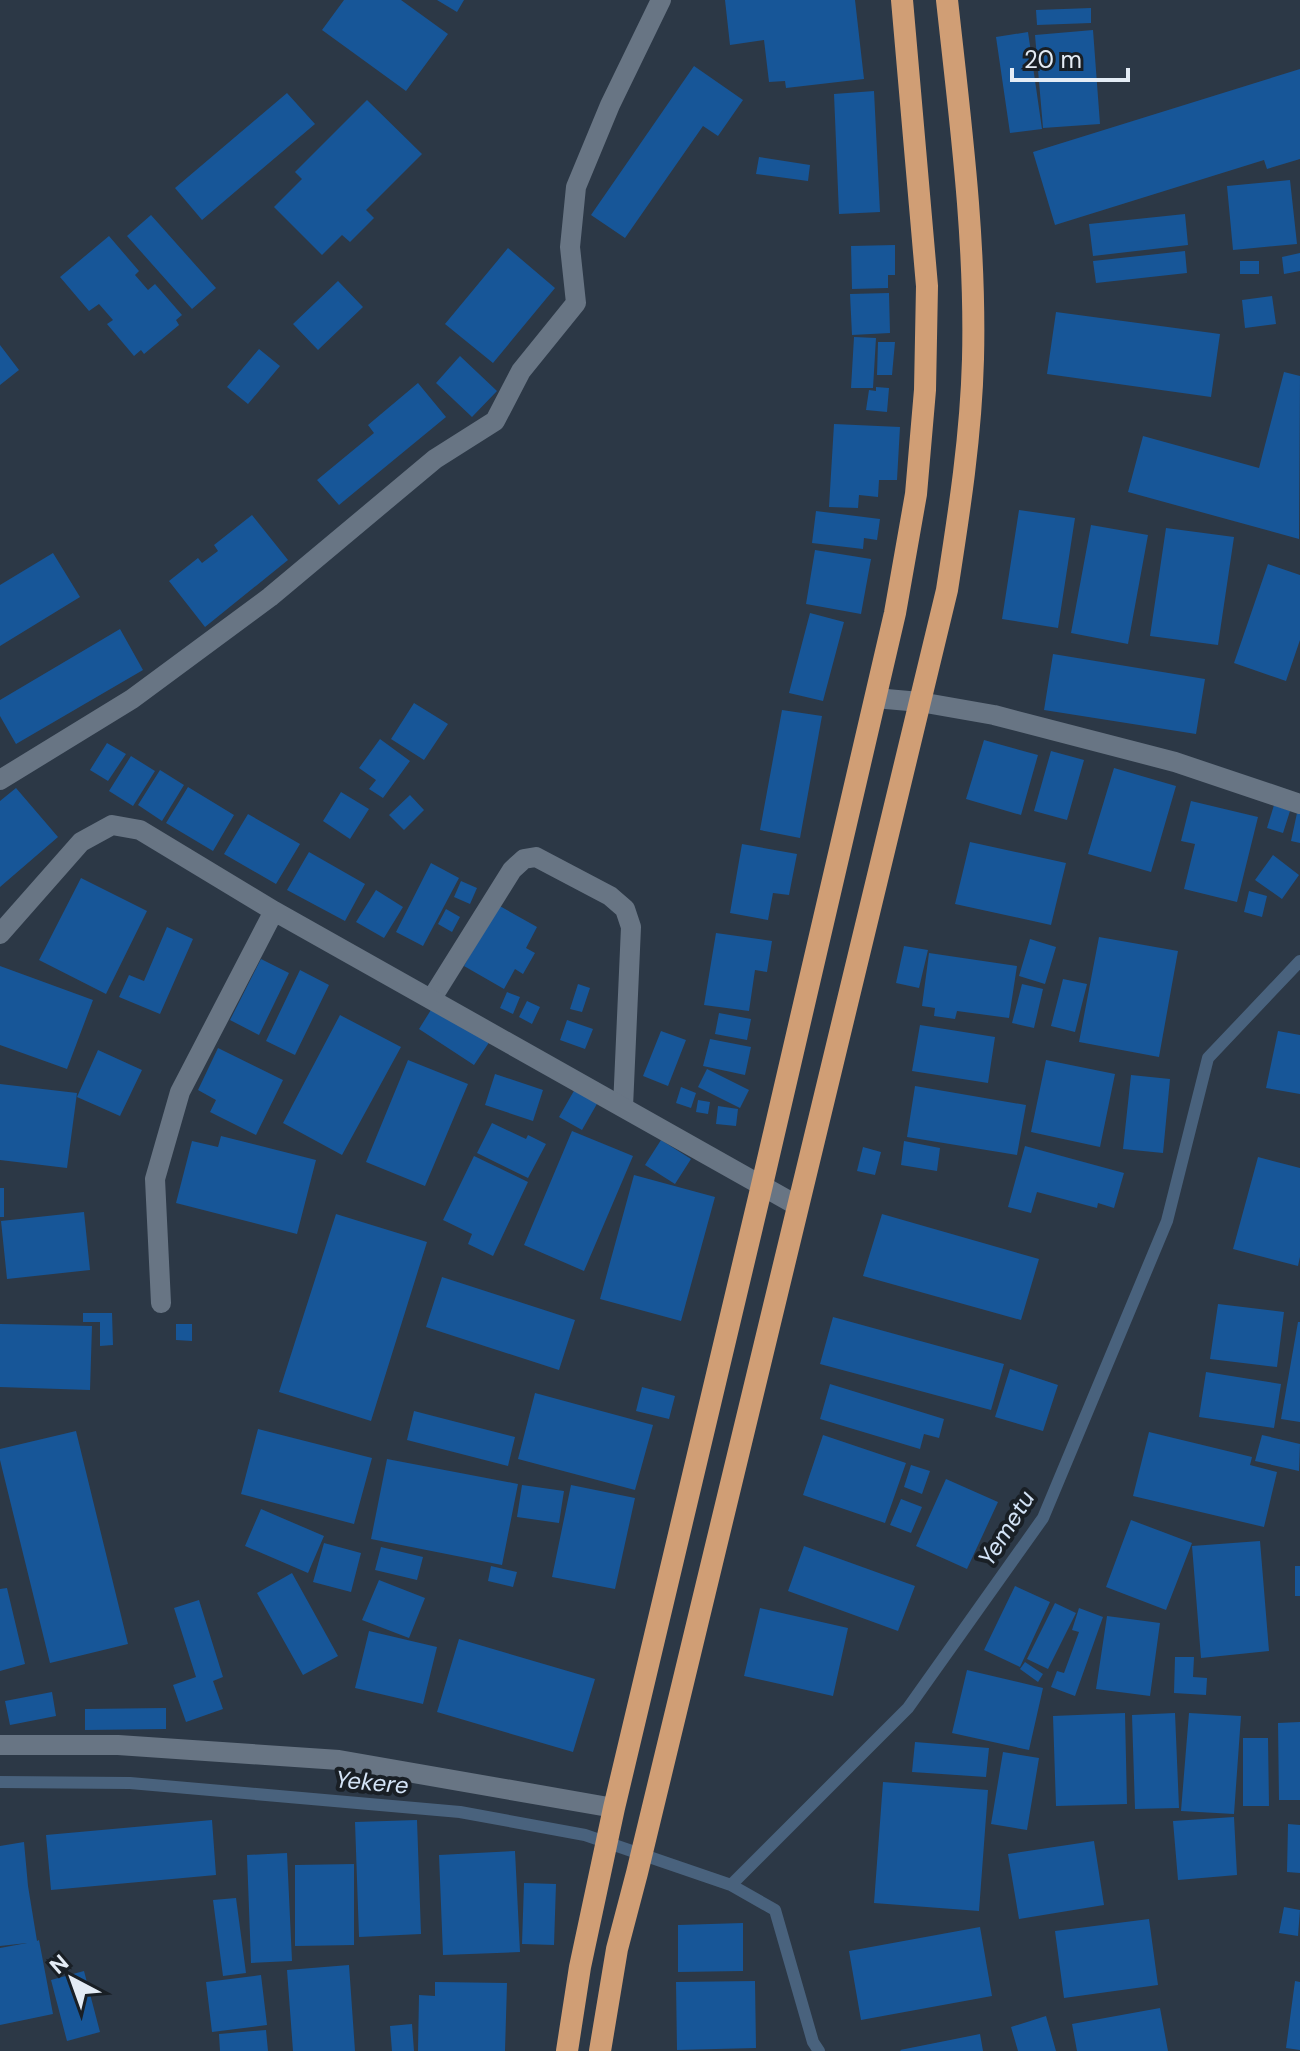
<svg xmlns="http://www.w3.org/2000/svg" width="1300" height="2051" viewBox="0 0 1300 2051" font-family="'DM Sans',sans-serif">
<style>
.lines{fill:none;stroke-linecap:round;stroke-linejoin:round}
.stream{stroke:#49627d;stroke-width:12}
.building{fill:#175698}
.service{stroke:#687584;stroke-width:20}
.minor{stroke:#687584;stroke-width:20}
.trunk{stroke:#d09e75;stroke-width:22}
.labels{text-anchor:middle;dominant-baseline:central;stroke-width:8;stroke-linejoin:round;paint-order:stroke}
.water-label{font-size:24px;font-style:italic;fill:#d4e4f7;stroke:#191f25}
</style>
<rect width="100%" height="100%" fill="#2c3846"/>
<g class="lines">
<path class="stream" d="M0,1782L130,1783L460,1812L585,1835L731,1885L775,1910L813,2042L819,2051
M731,1885L908,1708L1043,1518L1167,1221L1208,1058L1300,961"/>
</g>
<path class="building" d="M344,0H401L448,34L406,91L322,30Z
M437,0H464L457,12Z
M725,0H855L864,79L786,88L785,81L769,82L764,40L730,45Z
M1091,8V23L1037,25L1036,10Z
M1093,30L1100,124L1043,128L1035,35Z
M1028,32L1042,129L1010,133L996,37Z
M694,66L743,100L718,136L703,126L625,238L591,215Z
M1300,69V159L1267,169L1264,160L1055,225L1033,152Z
M874,91L880,212L839,214L834,94Z
M287,93L315,124L202,220L175,188Z
M367,100L422,154L366,210L374,218L350,242L342,235L322,255L274,207L302,179L295,172Z
M759,157L810,165L808,181L756,174Z
M1290,180L1297,244L1233,250L1227,186Z
M1185,214L1188,245L1093,256L1089,224Z
M151,215L216,288L192,309L127,236Z
M109,236L139,271L135,275L148,290L155,284L182,315L176,320L179,325L144,354L141,350L134,356L107,324L113,320L99,304L89,311L60,277Z
M895,245V275H888V288L852,289L851,246Z
M508,248L555,288L493,363L445,324Z
M1185,251L1187,273L1096,283L1093,261Z
M1300,253V271L1284,274L1282,257Z
M1240,261H1259V274H1240Z
M338,281L363,307L318,350L293,324Z
M889,293L890,333L852,335L850,294Z
M1272,296L1276,324L1245,328L1242,300Z
M1056,312L1220,334L1211,397L1047,374Z
M854,337L876,338L873,388H851Z
M878,342H895L892,375H877Z
M0,345L19,370L0,385Z
M259,349L280,366L248,404L227,387Z
M460,356L497,391L472,417L436,383Z
M1284,372L1300,376L1299,539L1128,492L1143,436L1259,468Z
M418,383L446,417L339,505L317,480L374,433L368,425Z
M876,387L889,388L887,412L866,410L869,390L876,391Z
M834,424L900,427L897,480H879L878,497L859,495L858,508L829,507Z
M1019,510L1075,518L1058,628L1002,619Z
M816,511L880,519L877,540L864,538L863,549L812,543Z
M252,515L288,560L205,627L169,581L198,558L202,563L218,551L214,545Z
M1091,525L1148,535L1128,644L1071,633Z
M1166,528L1234,537L1218,645L1150,636Z
M815,550L871,559L861,614L806,604Z
M53,553L80,597L0,646V585Z
M1268,564L1300,575V640L1286,681L1234,663Z
M810,613L844,622L823,701L789,693Z
M120,629L143,670L16,744L0,716V700Z
M1053,654L1205,679L1196,734L1044,710Z
M414,703L448,724L424,760L391,739Z
M782,710L822,716L800,838L760,830Z
M380,739L410,761L383,798L369,789L376,780L359,768Z
M984,740L1038,755L1021,815L966,799Z
M107,743L126,754L108,781L90,770Z
M1051,751L1084,760L1067,820L1034,811Z
M131,756L155,771L133,806L109,791Z
M1114,768L1176,786L1151,872L1088,854Z
M160,770L184,785L162,821L138,805Z
M188,787L234,815L213,851L166,823Z
M16,788L58,837L0,887V801Z
M341,792L369,809L350,839L323,821Z
M410,795L424,810L404,830L389,815Z
M1191,801L1258,817L1237,902L1184,889L1195,844L1181,841Z
M1274,805L1290,811L1283,833L1267,828Z
M1297,813L1300,814V843L1291,841Z
M248,814L300,844L276,884L224,854Z
M970,842L1066,863L1051,925L955,904Z
M742,844L797,854L789,895L773,893L768,920L730,913Z
M309,852L365,884L345,921L287,890Z
M1273,855L1299,875L1282,899L1255,880Z
M431,863L459,878L423,946L396,932Z
M81,878L147,911L106,994L39,960Z
M461,881L477,888L470,904L454,897Z
M376,890L403,907L384,938L356,922Z
M1249,891L1267,896L1262,917L1244,912Z
M498,905L537,927L526,948L535,953L523,974L515,969L504,989L464,966Z
M446,909L460,917L452,932L438,924Z
M167,927L193,939L160,1014L119,997L129,975L144,981Z
M716,933L772,941L767,972L755,970L749,1011L704,1005Z
M1099,937L1178,951L1159,1057L1079,1042Z
M1030,939L1056,947L1045,984L1019,976Z
M904,946L928,950L919,988L896,983Z
M929,953L1017,966L1009,1018L957,1011L955,1019L934,1016L935,1008L922,1006Z
M261,959L289,973L259,1035L230,1020Z
M0,966L93,1000L67,1069L0,1045Z
M300,970L329,985L295,1055L266,1041Z
M1063,979L1087,984L1075,1032L1051,1026Z
M578,984L590,988L582,1012L570,1009Z
M1022,984L1043,989L1034,1028L1012,1023Z
M507,992L520,997L513,1014L500,1008Z
M527,1001L540,1007L532,1024L519,1017Z
M434,1005L490,1041L474,1065L419,1029Z
M719,1013L751,1019L747,1040L715,1034Z
M340,1015L401,1047L342,1155L283,1123Z
M567,1020L593,1029L585,1049L560,1040Z
M920,1025L995,1037L988,1083L912,1071Z
M661,1031L686,1040L668,1086L643,1076Z
M1278,1031L1300,1035V1094L1266,1088Z
M710,1039L751,1047L745,1075L703,1066Z
M218,1048L283,1080L256,1135L210,1112L216,1100L198,1090Z
M98,1050L142,1070L120,1116L77,1097Z
M408,1060L468,1084L425,1186L366,1162Z
M1046,1060L1115,1074L1100,1147L1031,1132Z
M707,1069L749,1090L740,1108L698,1087Z
M495,1074L543,1090L533,1121L485,1105Z
M1131,1075L1170,1079L1163,1153L1123,1149Z
M0,1084L77,1093L67,1168L0,1160Z
M915,1086L1026,1105L1017,1155L907,1137Z
M681,1087L696,1093L691,1108L676,1103Z
M575,1089L598,1102L582,1130L559,1117Z
M698,1100L710,1102L708,1114L696,1112Z
M718,1106L738,1109L736,1126L716,1124Z
M492,1123L526,1139L528,1135L546,1144L528,1178L477,1153Z
M572,1131L633,1156L584,1271L524,1245Z
M221,1136L316,1160L297,1234L176,1203L192,1141L218,1147Z
M661,1140L691,1159L675,1184L645,1165Z
M904,1141L940,1148L937,1171L901,1165Z
M1025,1146L1124,1173L1114,1208L1098,1203L1097,1208L1037,1192L1031,1213L1008,1207Z
M863,1147L881,1152L875,1175L857,1171Z
M474,1156L528,1182L493,1256L468,1244L472,1234L443,1220Z
M1258,1157L1300,1168V1257L1298,1266L1233,1249Z
M634,1175L715,1197L681,1321L600,1299Z
M0,1188H4V1217H0Z
M84,1212L90,1270L7,1279L1,1221Z
M336,1214L427,1242L371,1421L279,1392Z
M882,1214L1039,1259L1021,1320L863,1276Z
M442,1277L575,1320L559,1370L426,1327Z
M1218,1304L1284,1312L1277,1367L1210,1359Z
M83,1313H112L113,1345L100,1346V1322H83Z
M833,1317L1004,1364L991,1410L820,1364Z
M1298,1322H1300V1422L1281,1419Z
M0,1324L92,1326L90,1390L0,1387Z
M176,1324H192V1341L176,1340Z
M1010,1369L1058,1385L1043,1431L995,1417Z
M1206,1372L1281,1384L1274,1428L1199,1417Z
M830,1384L944,1419L939,1438L924,1434L920,1449L820,1419Z
M642,1387L675,1396L669,1419L636,1411Z
M535,1393L653,1425L635,1490L518,1459Z
M414,1411L515,1437L508,1466L407,1440Z
M258,1429L372,1458L354,1524L241,1494Z
M76,1431L128,1644L50,1663L0,1460V1449Z
M1149,1432L1252,1457L1250,1465L1277,1472L1264,1527L1133,1496Z
M823,1435L906,1463L885,1523L803,1495Z
M1262,1435L1300,1444L1299,1471L1255,1461Z
M387,1459L518,1484L502,1565L371,1539Z
M911,1465L930,1471L922,1494L904,1487Z
M946,1479L998,1502L967,1569L916,1546Z
M522,1485L564,1491L559,1523L517,1517Z
M571,1485L635,1498L615,1589L552,1577Z
M901,1499L922,1507L911,1533L890,1525Z
M261,1509L324,1536L308,1573L245,1546Z
M1131,1520L1192,1543L1166,1610L1106,1587Z
M1260,1541L1269,1651L1201,1658L1192,1546Z
M324,1543L361,1553L351,1592L313,1582Z
M804,1546L915,1586L898,1631L788,1591Z
M381,1547L423,1557L417,1580L375,1570Z
M491,1566L517,1572L513,1587L488,1581Z
M1295,1566H1300V1596H1295Z
M292,1573L338,1656L303,1675L257,1593Z
M379,1580L425,1598L409,1638L362,1620Z
M1015,1586L1050,1602L1020,1667L984,1650Z
M7,1588L25,1664L0,1671V1589Z
M199,1600L223,1677L213,1681L223,1709L186,1722L173,1685L196,1677L174,1608Z
M1055,1603L1076,1613L1048,1669L1027,1659Z
M760,1608L848,1628L833,1696L744,1676Z
M1079,1608L1103,1617L1075,1696L1051,1687L1057,1671L1064,1673L1079,1632L1072,1630Z
M1107,1616L1160,1623L1150,1696L1096,1689Z
M369,1631L437,1647L423,1704L355,1688Z
M459,1639L595,1679L573,1752L437,1712Z
M1175,1657H1194L1193,1677L1207,1678L1206,1695L1174,1693Z
M1025,1662L1043,1674L1038,1682L1020,1669Z
M967,1670L1043,1688L1029,1750L952,1733Z
M52,1692L56,1716L10,1725L5,1701Z
M166,1708V1729L85,1730V1709Z
M1125,1713L1127,1804L1056,1806L1053,1716Z
M1175,1713L1179,1808L1135,1809L1132,1715Z
M1189,1713L1241,1716L1234,1814L1181,1811Z
M1300,1722V1800H1279L1278,1723Z
M1243,1738H1268L1269,1806H1243Z
M915,1742L989,1748L986,1777L912,1772Z
M1003,1752L1039,1758L1027,1830L991,1824Z
M883,1782L988,1790L979,1911L874,1903Z
M1234,1817L1237,1875L1178,1880L1173,1821Z
M212,1820L216,1875L51,1890L46,1835Z
M417,1820L421,1934L359,1937L355,1822Z
M1288,1824L1300,1825V1873L1287,1872Z
M1094,1841L1104,1905L1019,1919L1008,1854Z
M24,1842L28,1886L37,1941L39,1940L53,2014L0,2025V1948L27,1943L0,1946V1846Z
M515,1851L520,1952L443,1955L439,1855Z
M287,1853L292,1961L251,1963L247,1855Z
M354,1864V1945L295,1946V1865Z
M524,1883L556,1884L554,1945L522,1944Z
M236,1898L246,1973L223,1976L213,1900Z
M1284,1907L1300,1910L1298,1936L1279,1933Z
M1149,1919L1158,1985L1064,1998L1055,1931Z
M743,1923V1971L678,1972V1925Z
M980,1927L992,1996L861,2020L849,1951Z
M349,1965L355,2051H293L287,1970Z
M84,1971L100,2032L67,2041L51,1980Z
M261,1975L267,2025L212,2032L206,1982Z
M755,1981L756,2048L677,2050L676,1982Z
M1295,1981L1300,1982V2050L1286,2048Z
M435,1982L507,1983L505,2051H418L419,1995L435,1996Z
M1160,2008L1168,2051H1077L1072,2024Z
M1046,2016L1056,2051H1018L1011,2027Z
M412,2024L414,2051H392L390,2026Z
M266,2030L268,2051H220L219,2034Z
M980,2034L983,2051H901L900,2050Z"/>
<g class="lines">
<path class="service" d="M0,780L132,699L270,597L435,459L495,421L521,371L576,303L570,247L576,187L610,105L661,0
M432,998L512,870L524,859L536,857L610,896L625,909L631,927L623,1107"/>
<path class="minor" d="M875,698L920,702L994,715L1175,762L1300,804
M0,934L81,842L112,825L140,830L274,911L798,1206
M161,1303L155,1179L180,1092L274,911
M0,1745H118L339,1760L614,1808"/>
<path class="trunk" d="M567,2051L580,1967L614,1808L762,1185L895,613L916,494L925,390L927,286L902,0
M600,2051L617,1949L637,1873L947,590C959,513 971,437 973,359C976,239 960,119 947,0"/>
</g>
<g class="labels">
<g class="water-label">
<text transform="translate(1006 1528) rotate(-58)">Yemetu</text>
<text transform="translate(372 1782) rotate(5)">Yekere</text>
</g>
</g>
<g transform="translate(72 1979) rotate(319)" stroke="#191f25" stroke-width="6" paint-order="stroke">
<path d="M0-6L14 30L0 20L-14 30Z" fill="#e4ecf5"/>
<text y="-12" font-size="22" font-weight="bold" text-anchor="middle" fill="#e4ecf5">N</text>
</g>
<path d="M1012 68v12h116v-12" fill="none" stroke="#e4ecf5" stroke-width="4"/>
<text x="1024" y="68" font-size="24" fill="#e4ecf5" stroke="#191f25" stroke-width="6" paint-order="stroke">20 m</text>
</svg>
